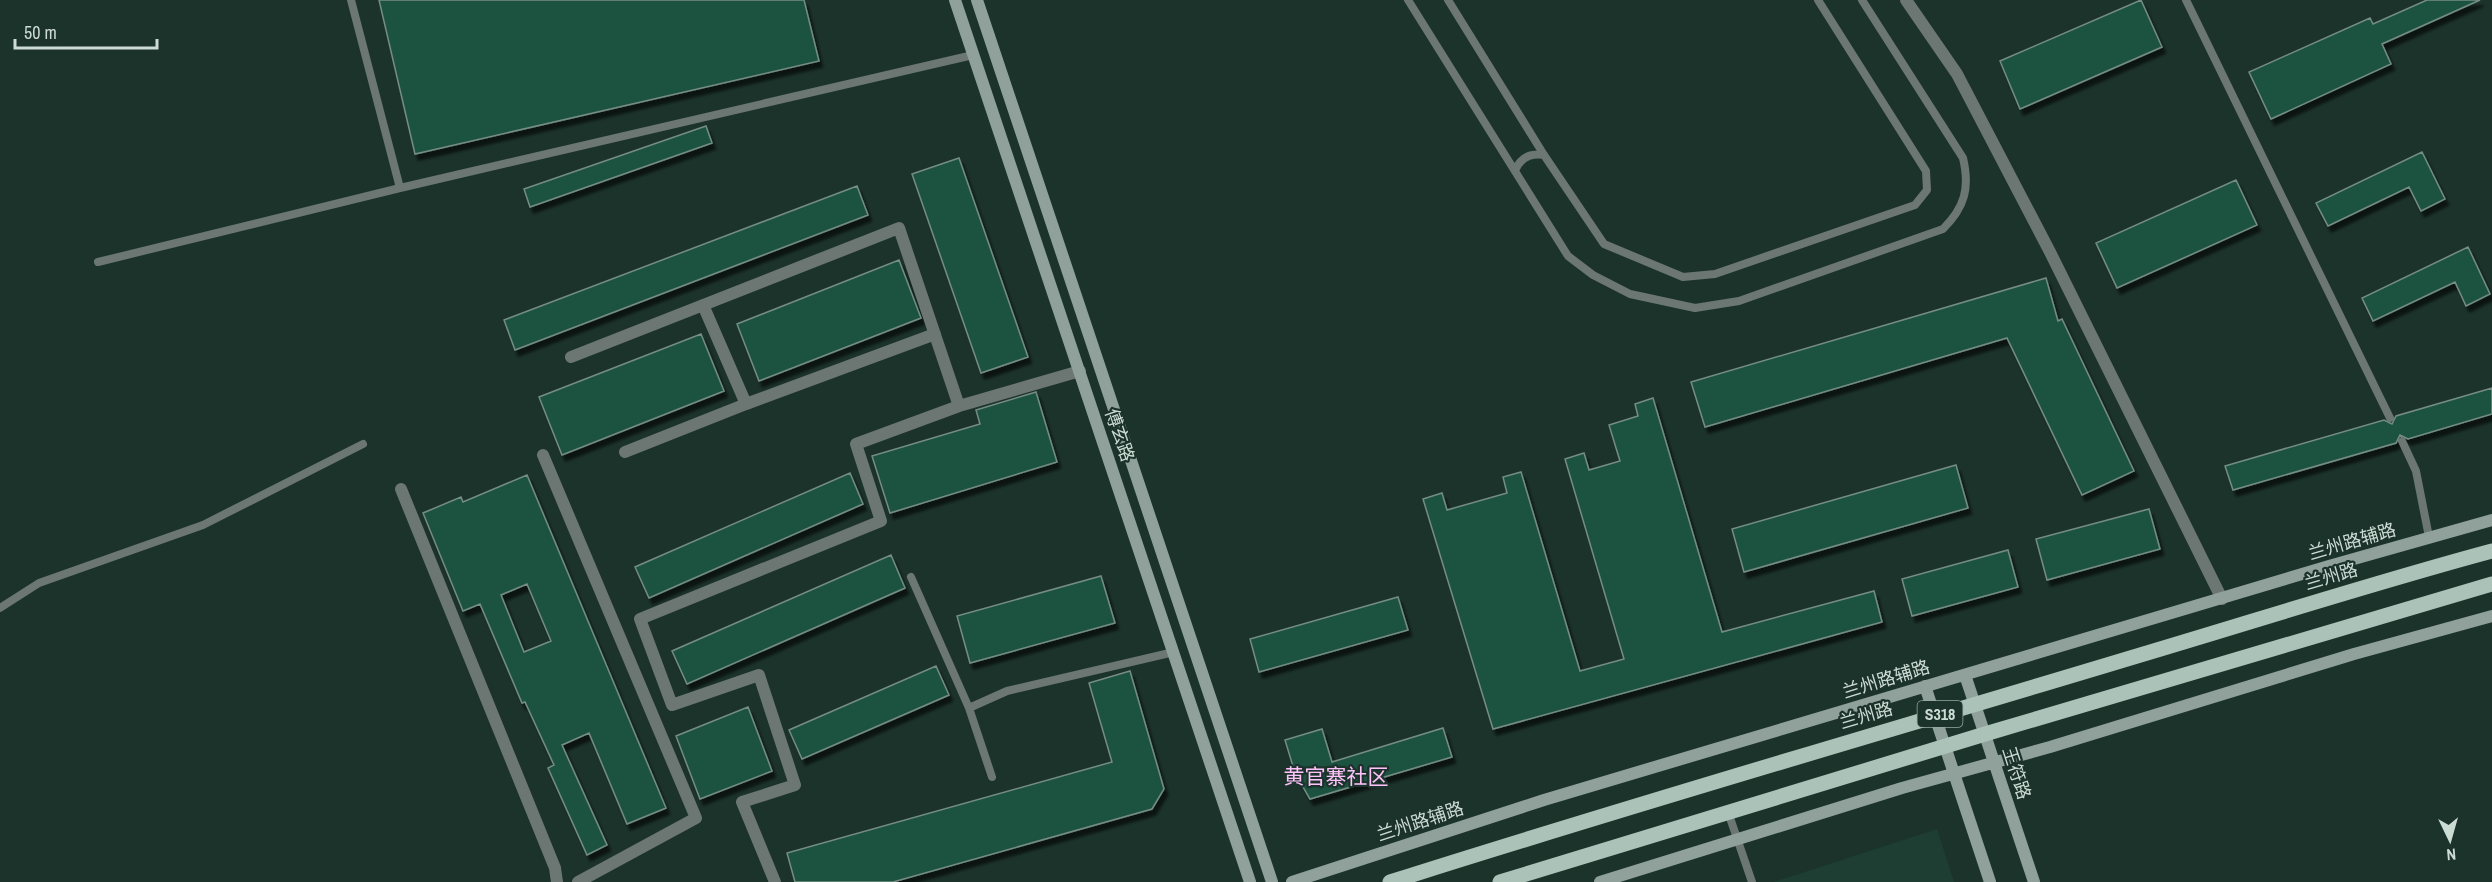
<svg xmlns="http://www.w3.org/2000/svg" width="2492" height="882" viewBox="0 0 2492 882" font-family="'Archivo Narrow','Noto Sans SC',sans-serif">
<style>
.built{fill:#1e3e33}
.building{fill:#1e5241;stroke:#748d83;stroke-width:1.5;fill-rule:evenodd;filter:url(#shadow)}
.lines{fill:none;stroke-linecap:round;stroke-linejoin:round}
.lane{stroke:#6c7773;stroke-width:8}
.street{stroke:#6c7773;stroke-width:12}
.secondary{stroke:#8fa19a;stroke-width:12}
.primary{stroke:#aac2b8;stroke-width:15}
.labels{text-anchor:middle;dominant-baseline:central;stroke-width:4.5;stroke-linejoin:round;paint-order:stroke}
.shield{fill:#1c332b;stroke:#98a9a2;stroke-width:1.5}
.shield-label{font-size:16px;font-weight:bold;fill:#cddbd5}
.street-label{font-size:18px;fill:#cddbd5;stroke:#1c332b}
.quarter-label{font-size:21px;fill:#fec2fa;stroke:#1c332b}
</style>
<defs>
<filter id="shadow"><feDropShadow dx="3.5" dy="6" stdDeviation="1.5" flood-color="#0009"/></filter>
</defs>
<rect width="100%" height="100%" fill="#1c332b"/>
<path class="built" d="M1937,829L1954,882H1774Z"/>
<path class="building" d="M379,0H804L819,61L415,154Z
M2141,0L2162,47L2020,109L2000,61Z
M2427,0H2480L2382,44L2391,64L2271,119L2249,72L2370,18L2373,24Z
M706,126L712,143L530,207L524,189Z
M2422,152L2445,199L2421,211L2409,187L2328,226L2316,203Z
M959,158L1028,357L981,373L912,174Z
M2236,180L2257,225L2117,288L2096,243Z
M857,186L868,215L515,350L504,320Z
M2468,247L2490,294L2466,306L2455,282L2373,321L2362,298Z
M899,260L921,318L759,381L737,324Z
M2046,278L2058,321L2062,319L2134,471L2082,495L2007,338L1705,427L1691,382Z
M701,334L724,391L562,455L539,397Z
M2492,388V414L2408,439L2400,435L2396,443L2233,490L2225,466L2384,420L2392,424L2396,416Z
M1036,392L1057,462L890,513L872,456L980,424L976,410Z
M1653,398L1722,632L1874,591L1882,622L1493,729L1423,499L1442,493L1447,510L1507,493L1503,477L1521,472L1580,671L1624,659L1565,459L1584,453L1589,470L1620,461L1609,425L1638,416L1635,404Z
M1956,465L1968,508L1744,572L1732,529Z
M850,473L863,504L649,598L635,567Z
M527,475L666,808L627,824L589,733L562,745L607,845L587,855L548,768L554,765L525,702L522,703L480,604L463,611L423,513L461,497L463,502ZM527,584L551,641L524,652L501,595Z
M2149,509L2160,549L2047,580L2036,539Z
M2008,550L2018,587L1912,616L1902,579Z
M891,555L905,588L687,684L672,651Z
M1101,576L1115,623L970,663L957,616Z
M1398,597L1408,630L1259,672L1250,639Z
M936,666L949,695L802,759L789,730Z
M1130,671L1164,789L1152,809L893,882H795L787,853L1112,762L1089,683Z
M748,707L772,771L700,799L676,736Z
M1443,728L1452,757L1310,799L1295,773L1285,740L1322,729L1332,762Z"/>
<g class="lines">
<path class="lane" d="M351,0L400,188
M1408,0L1568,256L1593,275L1630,294L1695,308L1739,301L1943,229C1965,207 1970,188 1963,158L1862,0
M1448,0L1544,155L1604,244L1683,277L1715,274L1915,205L1927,190L1926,171L1818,0
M2186,0L2390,418
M1515,171C1520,158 1530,153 1544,155
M98,262L400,188L973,55
M2402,441L2416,471L2429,537
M911,577L969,708L992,777
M0,608L39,583L203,525L363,444
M969,708L1007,691L1174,652
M1728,812L1752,882"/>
<path class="street" d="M1906,0L1957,74L2050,252L2222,599
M703,305L746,404L935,334
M571,357L899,228L959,406
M625,452L746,404
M543,455L696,818L578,882
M401,489L555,868L557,882
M775,882L742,802L795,785L759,675L672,705L640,619L881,521L856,444L959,406L1080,371"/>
<path class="secondary" d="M955,0L1250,882
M977,0L1272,882
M1965,675L2034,882
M1925,686L1990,882
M1292,882L1544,800L2329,566L2492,520
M1600,882L1902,788L2050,747L2354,654L2492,616"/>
<path class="primary" d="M1390,882C1638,803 1888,731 2137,656C2255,621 2373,583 2492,551
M1500,882L1985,734L2492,584"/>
</g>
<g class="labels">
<rect class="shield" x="1917.5" y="701" width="45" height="26" rx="4.5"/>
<g class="shield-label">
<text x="1940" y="714">S318</text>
</g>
<g class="street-label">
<text transform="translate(1120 435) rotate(71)">傅玄路</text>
<text transform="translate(2352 541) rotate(-16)">兰州路辅路</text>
<text transform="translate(2331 576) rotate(-16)">兰州路</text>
<text transform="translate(1886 679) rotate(-17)">兰州路辅路</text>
<text transform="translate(1866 715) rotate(-16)">兰州路</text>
<text transform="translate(2017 773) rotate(72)">王符路</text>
<text transform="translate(1420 821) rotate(-18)">兰州路辅路</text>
</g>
<g class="quarter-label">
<text x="1336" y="776">黄官寨社区</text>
</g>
</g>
<g transform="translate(2450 840) rotate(175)" stroke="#1c332b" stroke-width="4.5" paint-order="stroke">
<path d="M0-4.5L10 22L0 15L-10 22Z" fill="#cddbd5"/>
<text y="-9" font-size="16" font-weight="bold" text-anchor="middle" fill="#cddbd5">N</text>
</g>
<path d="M15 39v9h142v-9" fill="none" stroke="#cddbd5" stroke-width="3"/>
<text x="24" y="39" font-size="18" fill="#cddbd5" stroke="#1c332b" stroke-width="4.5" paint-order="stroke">50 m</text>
</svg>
